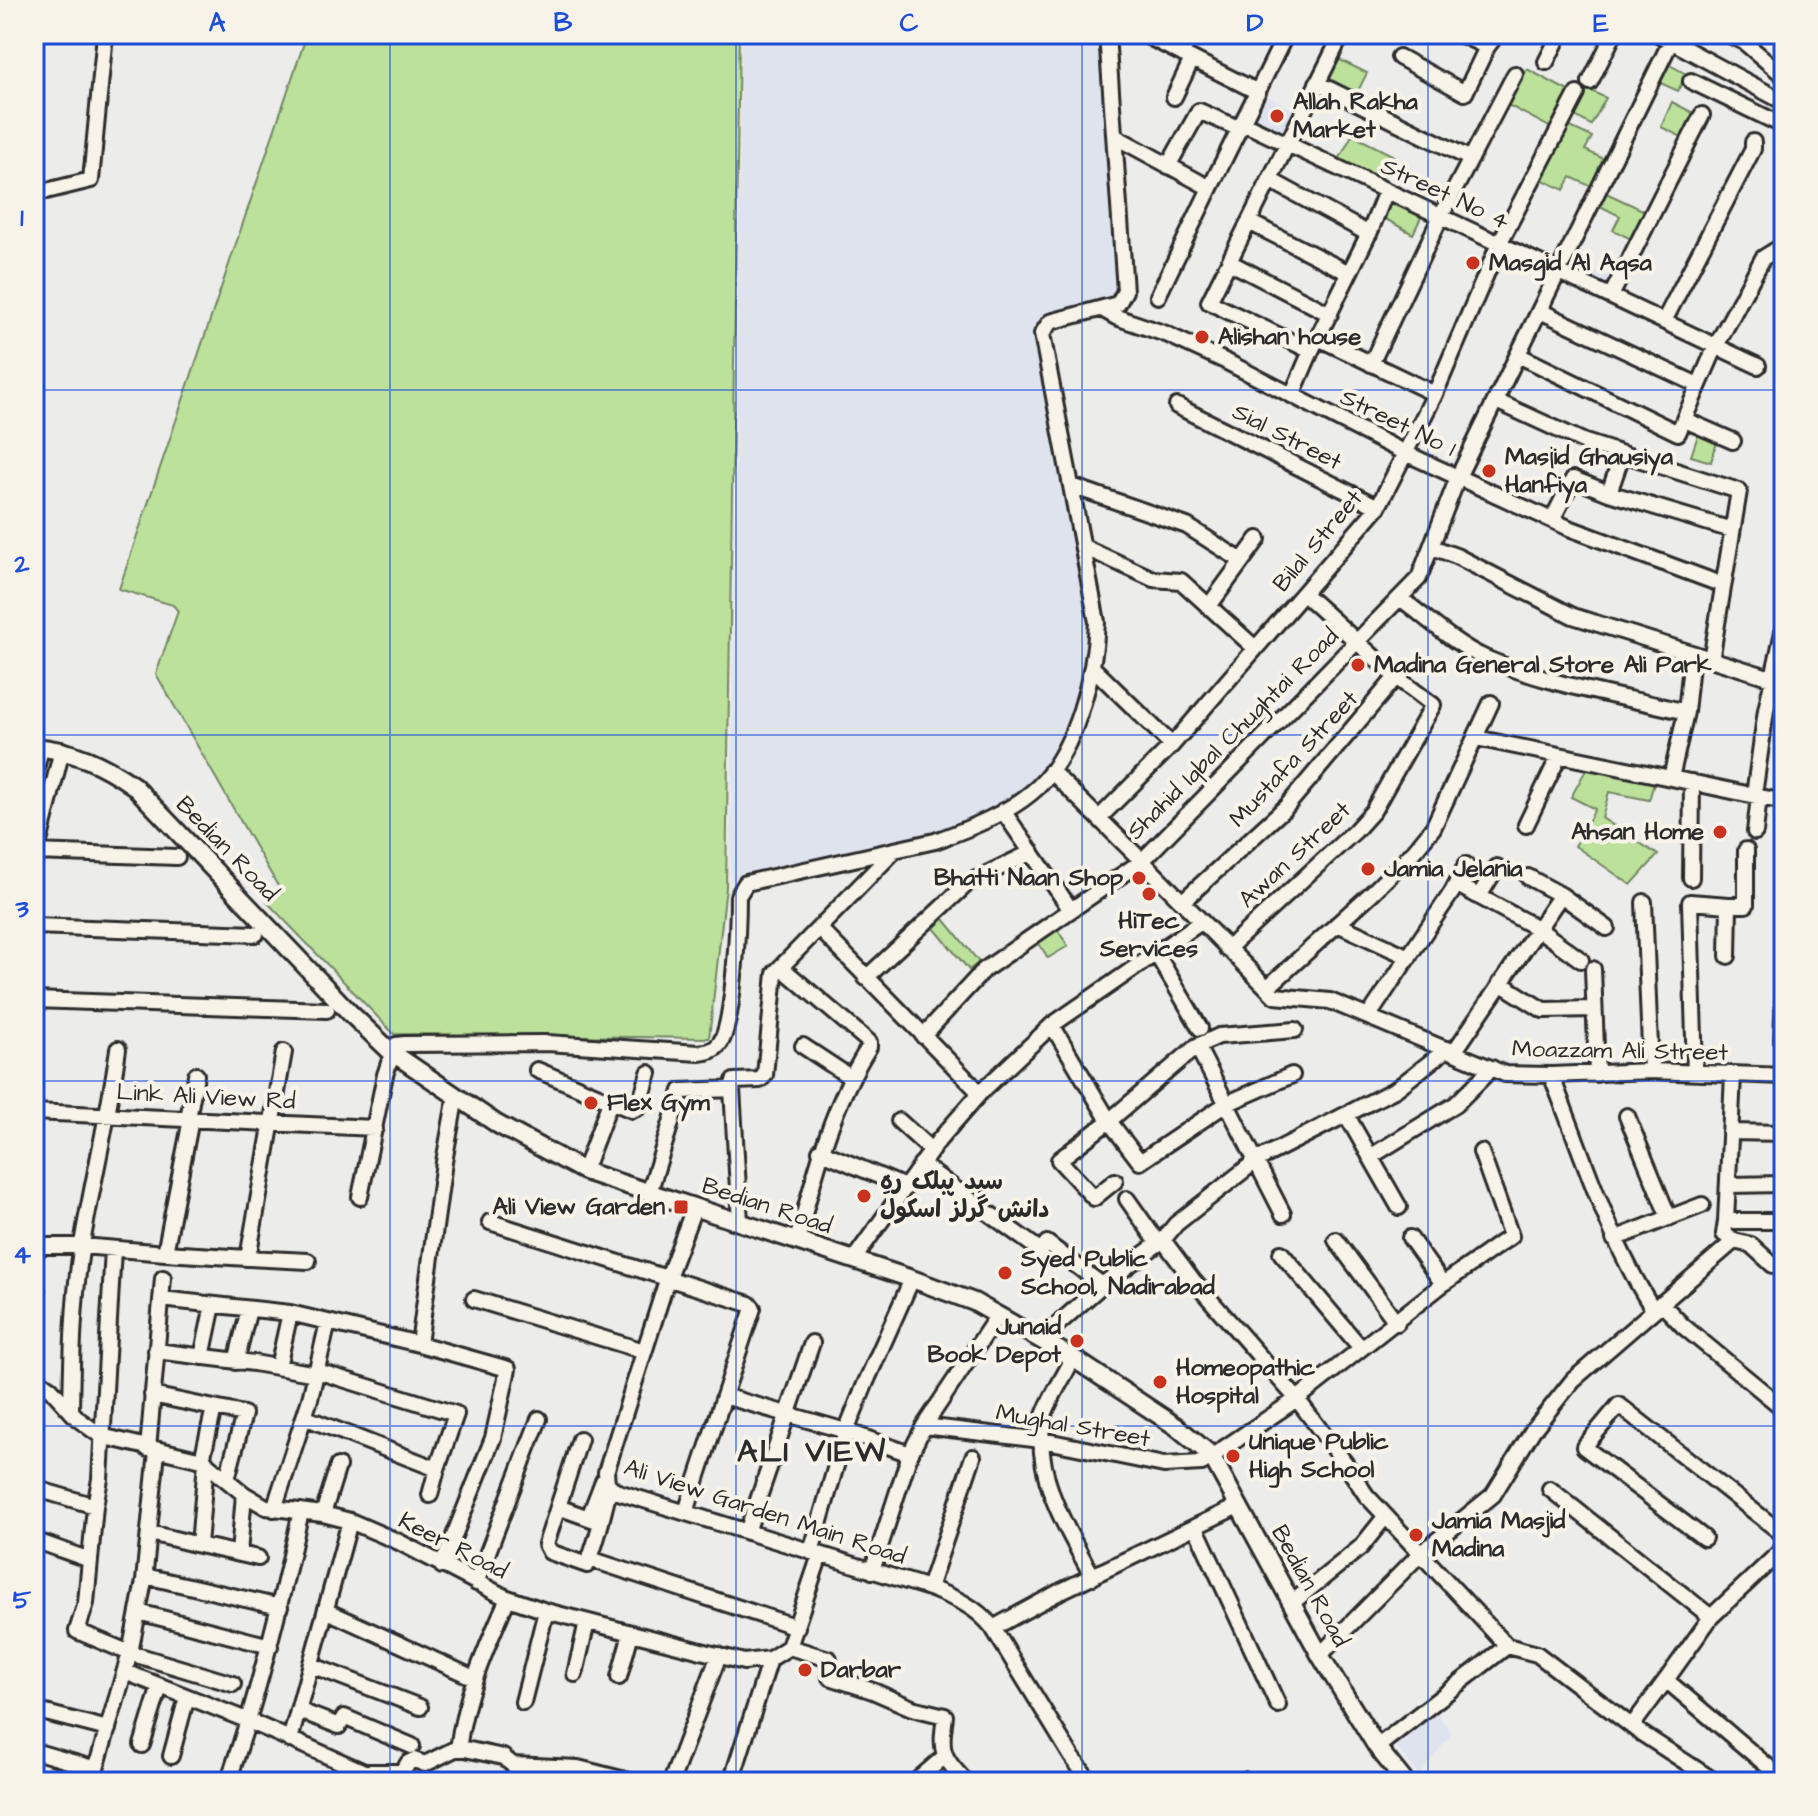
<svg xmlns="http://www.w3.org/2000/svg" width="1818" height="1816" viewBox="0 0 1818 1816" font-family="'Architects Daughter','Playpen Sans Arabic',sans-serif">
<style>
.built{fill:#dfe3ee}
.green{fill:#bbe19b;stroke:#738663;stroke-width:2}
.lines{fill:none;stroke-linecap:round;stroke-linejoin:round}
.stream{stroke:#6d8ba5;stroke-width:3}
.minor-casing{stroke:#2b2b2b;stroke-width:20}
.major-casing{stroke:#2b2b2b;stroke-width:22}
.minor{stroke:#f7f3e8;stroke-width:14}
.major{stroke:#f7f3e8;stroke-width:16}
.grid{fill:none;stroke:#1d4ed8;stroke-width:2;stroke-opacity:0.55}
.poi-dot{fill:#c8321e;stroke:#f7f3e8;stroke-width:3}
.labels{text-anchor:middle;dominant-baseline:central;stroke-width:8;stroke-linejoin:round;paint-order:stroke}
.poi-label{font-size:24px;font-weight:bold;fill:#2b2b2b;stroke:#f7f3e8;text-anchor:start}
.street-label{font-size:24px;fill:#2b2b2b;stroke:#f7f3e8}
.district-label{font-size:32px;font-weight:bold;letter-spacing:2px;fill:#2b2b2b;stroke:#f7f3e8}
.neatline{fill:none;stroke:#1d4ed8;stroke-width:3}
.grid-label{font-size:26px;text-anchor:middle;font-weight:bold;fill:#1d4ed8}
</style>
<rect width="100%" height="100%" fill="#ececeb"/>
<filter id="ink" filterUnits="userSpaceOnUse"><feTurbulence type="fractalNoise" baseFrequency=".0125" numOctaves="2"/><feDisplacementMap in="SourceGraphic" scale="16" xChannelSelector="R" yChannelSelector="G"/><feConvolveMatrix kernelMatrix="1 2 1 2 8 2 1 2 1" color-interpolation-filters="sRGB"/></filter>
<g filter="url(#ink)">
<path class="built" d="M741,34H1101L1119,291L1114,304L1045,320L1092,613V648L1071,718L1049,769L1012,801L956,830L730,881Z
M1264,95L1299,112L1290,136L1253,119Z
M1571,256L1613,279L1607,291L1565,269Z
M1433,1708L1452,1733L1419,1775L1391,1740Z"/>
<path class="green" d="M307,34H739L726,887L709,1038L394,1034L267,902L282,893L156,674L178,611L173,605L119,589Z
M1336,58L1367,73L1355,97L1324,82Z
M1668,64L1686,74L1678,91L1658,82Z
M1527,69L1572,93L1553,129L1508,105Z
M1585,88L1606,98L1591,125L1572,114Z
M1672,102L1699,116L1688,140L1661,127Z
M1568,126L1592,137L1585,150L1606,160L1592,187L1571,177L1564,190L1541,179Z
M1352,135L1394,156L1381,181L1339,160Z
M1386,191L1425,209L1413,234L1378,215Z
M1604,192L1649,213L1635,241L1613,230L1620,216L1598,205Z
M1699,432L1718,439L1711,462L1691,456Z
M1587,768L1655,780L1649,800L1609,792L1602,818L1658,855L1631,885L1575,846L1595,809L1571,797Z
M944,919L979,962L969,970L934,928Z
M1057,929L1068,946L1048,958L1038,942Z"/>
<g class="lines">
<path class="stream" d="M34,824L50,764"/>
<defs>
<path id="minor" d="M1143,34L1258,92
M1460,34L1487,47
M1658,34L1784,102
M1728,34L1744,42L1784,76
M1182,54L1190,34
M1399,57L1465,93L1487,47L1497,34
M1546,62L1560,34
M1691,81L1784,126
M1590,82L1614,34
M1317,83L1471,159
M1174,97L1192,59
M1243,123L1758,366
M1116,137L1210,188L1286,34
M1168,166L1199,111L1240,129
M1270,180L1369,234L1386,191
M34,194L91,180L105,34
M1249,222L1349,273
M1229,262L1330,314
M1158,296L1210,188
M1611,296L1702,115
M1102,309L1116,317L1166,334L1225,361L1405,453L1569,528L1723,585
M1540,311L1698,385
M1664,321L1753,149V142
M1318,338L1435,394
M1311,351L1372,227
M1518,355L1678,433L1716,346L1763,258L1784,245
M1371,364L1441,216L1515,74
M1292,395L1311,351L1209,302L1342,34
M1496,401L1585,442L1739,491L1711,660
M1177,406L1378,507
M1685,420L1733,441
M1072,486L1187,526L1242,561
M1609,493L1622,455
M1552,520L1573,479L1609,493L1732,530
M1084,547L1153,579L1181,581L1255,648
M1432,547L1456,556L1573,616L1784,682
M1400,598C1427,618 1454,644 1485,658C1548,685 1620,696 1686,712
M1209,606L1258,539
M1692,655L1686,712L1671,778L1784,802
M1093,668L1172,745
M1476,738L1671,778
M1051,771L1142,861L1419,578L1458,477L1671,41
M34,777L41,748
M1754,795L1766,710L1784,627
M1003,811L1071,910
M1099,818L1172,745L1378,507L1435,394L1499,244L1577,94
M1526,825L1559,756
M1755,832L1759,796
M35,852L177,857
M34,862L62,750
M1528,877L1561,895
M1691,878L1692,782
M1456,884L1537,928L1581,960
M1479,896L1497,867
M1182,902L1286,807L1396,677L1304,594
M1644,902L1651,1071
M1729,905H1746V850
M1337,924L1409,957
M34,926L256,934
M820,929L980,1093
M1227,949L1355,831L1373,811L1433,705L1396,677
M1156,953L1200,1028
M782,968L869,1042V1047C831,1107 815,1173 797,1241
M1593,969L1597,1074
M866,978L968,883L1032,852
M1500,983L1543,1010L1594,1009
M1267,988L1374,891L1415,850L1433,828L1491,703
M1784,991L1782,1041L1784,1045
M34,1000L327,1010
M1368,1017L1452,892L1466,865
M1052,1025L1109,1121L1140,1162L1226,1104L1292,1075
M923,1036L984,970L1142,861L1275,996L1330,1001L1505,1074L1551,1075L1651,1071L1784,1076
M803,1046L850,1077
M1197,1046L1283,1214
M390,1051L396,1045L405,1044L547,1043L699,1053C707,1052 715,1051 720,1043C734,1024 738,923 738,896L746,883L935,841C971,828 1010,813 1038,787C1076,750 1095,673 1097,622L1042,334L1050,322L1118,304L1125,291L1107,34
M1454,1052L1561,895L1607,928
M537,1070L632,1110L639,1107L649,1073
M1695,1073L1690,902L1729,905L1728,956
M1551,1075C1583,1154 1607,1237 1653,1309
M34,1112L375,1128
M1347,1116L1399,1207
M1627,1116L1669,1218
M188,1119L196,1075
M899,1121L931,1150
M1730,1132L1784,1133
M820,1151L905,1187
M1370,1157L1456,1104L1492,1068
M921,1164L1041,1251L1047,1243L1102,1285
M584,1171L610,1102
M1115,1181L1094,1198L1059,1160L1109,1121L1197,1046L1219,1036L1295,1030
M1728,1185L1784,1184
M649,1193L681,1091L732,1089
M360,1197L385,1075L389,1063L396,1055
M1127,1199L1158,1243
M694,1208L668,1277L606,1472L607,1483L615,1491L929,1588C955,1598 976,1606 993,1628L1072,1757L1090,1782
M1726,1221L1733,1075
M1784,1221H1726L1724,1234L1734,1241L1751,1245L1773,1265H1784
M490,1222L749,1304L753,1308L686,1512
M740,1222L732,1089L734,1081L760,1080L765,1075L775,973L895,850
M1410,1238L1443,1284
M1614,1239L1702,1205
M1163,1240L1192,1279L1297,1399L1345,1463L1366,1495L1507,1646L1377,1747
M1336,1240L1397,1323
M34,1246H82L165,1253L191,1119
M165,1253L248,1258L284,1052
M1281,1253L1361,1348
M248,1258L308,1261
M854,1259L939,1140L980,1093L1052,1025L1201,922
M161,1299L290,1313L328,1322
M474,1299L644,1351
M1661,1303L1683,1326L1784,1409
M34,1317L37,1291
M1041,1339L1102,1285L1163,1240L1176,1224L1257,1160L1396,1089L1447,1049
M419,1344L508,1369L493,1438L442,1566
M156,1351L254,1363L316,1374
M202,1357L213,1305
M1073,1358C1066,1374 1046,1404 1043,1419C1033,1475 1067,1530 1093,1577
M236,1362L249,1309
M278,1367L290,1313
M34,1377L50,1388L78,1419L101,1436L202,1460L244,1494L266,1507L323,1514L350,1521L399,1542L505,1597L546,1611L744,1662L770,1659L789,1647L820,1555
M152,1395L214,1408L202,1460
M724,1396L846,1431L910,1454
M214,1408L244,1414L227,1479
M71,1411C72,1355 73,1299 82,1244C93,1179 109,1115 118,1049
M304,1417L437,1469L456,1414L317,1371
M924,1426L1042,1440L1164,1465L1202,1463L1297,1399L1443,1284L1511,1236L1481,1152
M148,1449L163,1278
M206,1462L199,1545L258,1558
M34,1488L95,1506L100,1479L113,1249
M1550,1489L1711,1617
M430,1495L437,1469
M558,1507L580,1439
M274,1509L310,1399L328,1322L419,1344L444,1162L454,1107L458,1099
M323,1514L338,1466
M589,1517L603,1481
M600,1522L558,1507L546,1544L550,1552L587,1565C598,1541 603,1512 610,1487
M1196,1528L1278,1705
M747,1532L812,1343
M150,1533L199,1545
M1704,1538L1584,1447L1619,1405L1784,1535
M34,1540L90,1560L95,1506
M811,1552L846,1431L866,1382L912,1279
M239,1554L244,1494
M590,1559L797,1627
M90,1560L86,1603L77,1631L130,1653L233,1684
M872,1571L910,1454L924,1426L998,1315
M145,1576L280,1607
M476,1583L539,1419
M929,1588L973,1457
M1293,1602L1361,1547L1385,1517
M327,1611L474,1678
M138,1612L270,1646
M993,1628L1061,1591L1238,1506
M1507,1646L1537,1654L1638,1731L1716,1782
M789,1647L829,1659L830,1677L873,1691L912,1708L945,1716C940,1753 941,1755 966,1782
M1320,1655L1420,1554L1493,1495L1533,1430L1573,1380L1734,1241
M311,1665L420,1707
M125,1672L249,1721L364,1772L363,1782
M575,1674L587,1622
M619,1677L631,1633
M1666,1680L1711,1617L1784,1548
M523,1702L546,1611
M34,1710L108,1729
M298,1710L339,1726L344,1717L412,1746
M1632,1726L1666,1680L1784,1780
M290,1740L350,1521
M142,1745L160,1686
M458,1749C465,1695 486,1648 508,1598
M34,1751L96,1769
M171,1756L187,1697
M364,1772H403L408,1763L414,1760L425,1764L455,1749H465L503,1757L513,1765L578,1768L633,1782
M92,1782L130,1653L144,1581L157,1451
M228,1782C259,1693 281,1603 301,1511
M671,1782L719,1655
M731,1782L770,1659
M915,1782L944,1757
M1240,1782L1244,1780L1245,1782"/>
<path id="major" d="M34,747C73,750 103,764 134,786L350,1013L390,1051L497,1124L584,1171L912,1279L974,1302L1073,1358L1177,1427L1211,1455L1320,1655L1377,1747L1405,1782"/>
</defs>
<use href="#minor" class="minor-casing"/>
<use href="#major" class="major-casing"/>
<use href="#minor" class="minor"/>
<use href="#major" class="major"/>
</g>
</g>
<path class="grid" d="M390,34V1782M736,34V1782M1082,34V1782M1428,34V1782M34,390H1784M34,735H1784M34,1081H1784M34,1426H1784"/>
<g class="poi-dot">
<circle cx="1277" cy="116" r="8"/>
<circle cx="1473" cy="263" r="8"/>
<circle cx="1202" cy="337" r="8"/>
<circle cx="1489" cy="471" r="8"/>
<circle cx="1358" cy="665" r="8"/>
<circle cx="1720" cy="832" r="8"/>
<circle cx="1368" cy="869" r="8"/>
<circle cx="1139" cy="878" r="8"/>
<circle cx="1149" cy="894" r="8"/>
<circle cx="591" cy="1103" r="8"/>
<circle cx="864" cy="1196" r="8"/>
<rect x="673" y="1199" width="16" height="16" rx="4"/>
<circle cx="1005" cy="1273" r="8"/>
<circle cx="1077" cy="1341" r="8"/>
<circle cx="1160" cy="1382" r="8"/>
<circle cx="1233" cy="1456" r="8"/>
<circle cx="1416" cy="1535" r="8"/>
<circle cx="805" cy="1670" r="8"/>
</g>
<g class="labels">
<g class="poi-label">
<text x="1293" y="102">Allah Rakha<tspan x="1293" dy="28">Market</tspan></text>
<text x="1489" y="263">Masgid Al Aqsa</text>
<text x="1218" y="337">Alishan house</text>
<text x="1505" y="457">Masjid Ghausiya<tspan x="1505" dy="28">Hanfiya</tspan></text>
<text x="1374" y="665">Madina General Store Ali Park</text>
<text x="1704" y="832" text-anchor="end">Ahsan Home</text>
<text x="1384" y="869">Jamia Jelania</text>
<text x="1123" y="878" text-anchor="end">Bhatti Naan Shop</text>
<text x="1149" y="921" text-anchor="middle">HiTec<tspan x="1149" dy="28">Services</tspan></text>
<text x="607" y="1103">Flex Gym</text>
<text x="880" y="1182">سید پبلک رہِ<tspan x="880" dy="28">دانش گرلز اسکول</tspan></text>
<text x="665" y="1207" text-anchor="end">Ali View Garden</text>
<text x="1021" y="1259">Syed Public<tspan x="1021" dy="28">School, Nadirabad</tspan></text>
<text x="1061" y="1327" text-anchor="end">Junaid<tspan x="1061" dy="28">Book Depot</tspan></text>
<text x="1176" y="1368">Homeopathic<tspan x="1176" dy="28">Hospital</tspan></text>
<text x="1249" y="1442">Unique Public<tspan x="1249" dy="28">High School</tspan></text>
<text x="1432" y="1521">Jamia Masjid<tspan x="1432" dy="28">Madina</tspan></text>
<text x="821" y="1670">Darbar</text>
</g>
<g class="street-label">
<text transform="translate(1445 194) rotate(25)">Street No 4</text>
<text transform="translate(1398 423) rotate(26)">Street No 1</text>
<text transform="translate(1287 437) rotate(27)">Sial Street</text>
<text transform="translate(1318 541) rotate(-50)">Bilal Street</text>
<text transform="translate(1233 734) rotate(-45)">Shahid Iqbal Chughtai Road</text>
<text transform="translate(1294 759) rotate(-47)">Mustafa Street</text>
<text transform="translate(227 849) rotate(46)">Bedian Road</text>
<text transform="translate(1295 855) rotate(-43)">Awan Street</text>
<text transform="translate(1620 1051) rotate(1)">Moazzam Ali Street</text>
<text transform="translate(206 1097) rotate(3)">Link Ali View Rd</text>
<text transform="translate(767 1206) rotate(18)">Bedian Road</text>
<text transform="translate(1073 1426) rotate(10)">Mughal Street</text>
<text transform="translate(765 1512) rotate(18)">Ali View Garden Main Road</text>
<text transform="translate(453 1546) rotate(27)">Keer Road</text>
<text transform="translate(1310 1586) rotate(61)">Bedian Road</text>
</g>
<g class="district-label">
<text x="812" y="1451">ALI VIEW</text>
</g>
</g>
<rect width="1818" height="1816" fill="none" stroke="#f7f3e8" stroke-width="88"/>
<rect x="44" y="44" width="1730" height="1728" class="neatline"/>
<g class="grid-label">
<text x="217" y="31">A</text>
<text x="563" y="31">B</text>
<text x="909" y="31">C</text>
<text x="1255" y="31">D</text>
<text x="1601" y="31">E</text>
<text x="22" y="226">1</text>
<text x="22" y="572">2</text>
<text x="22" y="917">3</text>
<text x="22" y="1263">4</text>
<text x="22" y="1608">5</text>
</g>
</svg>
